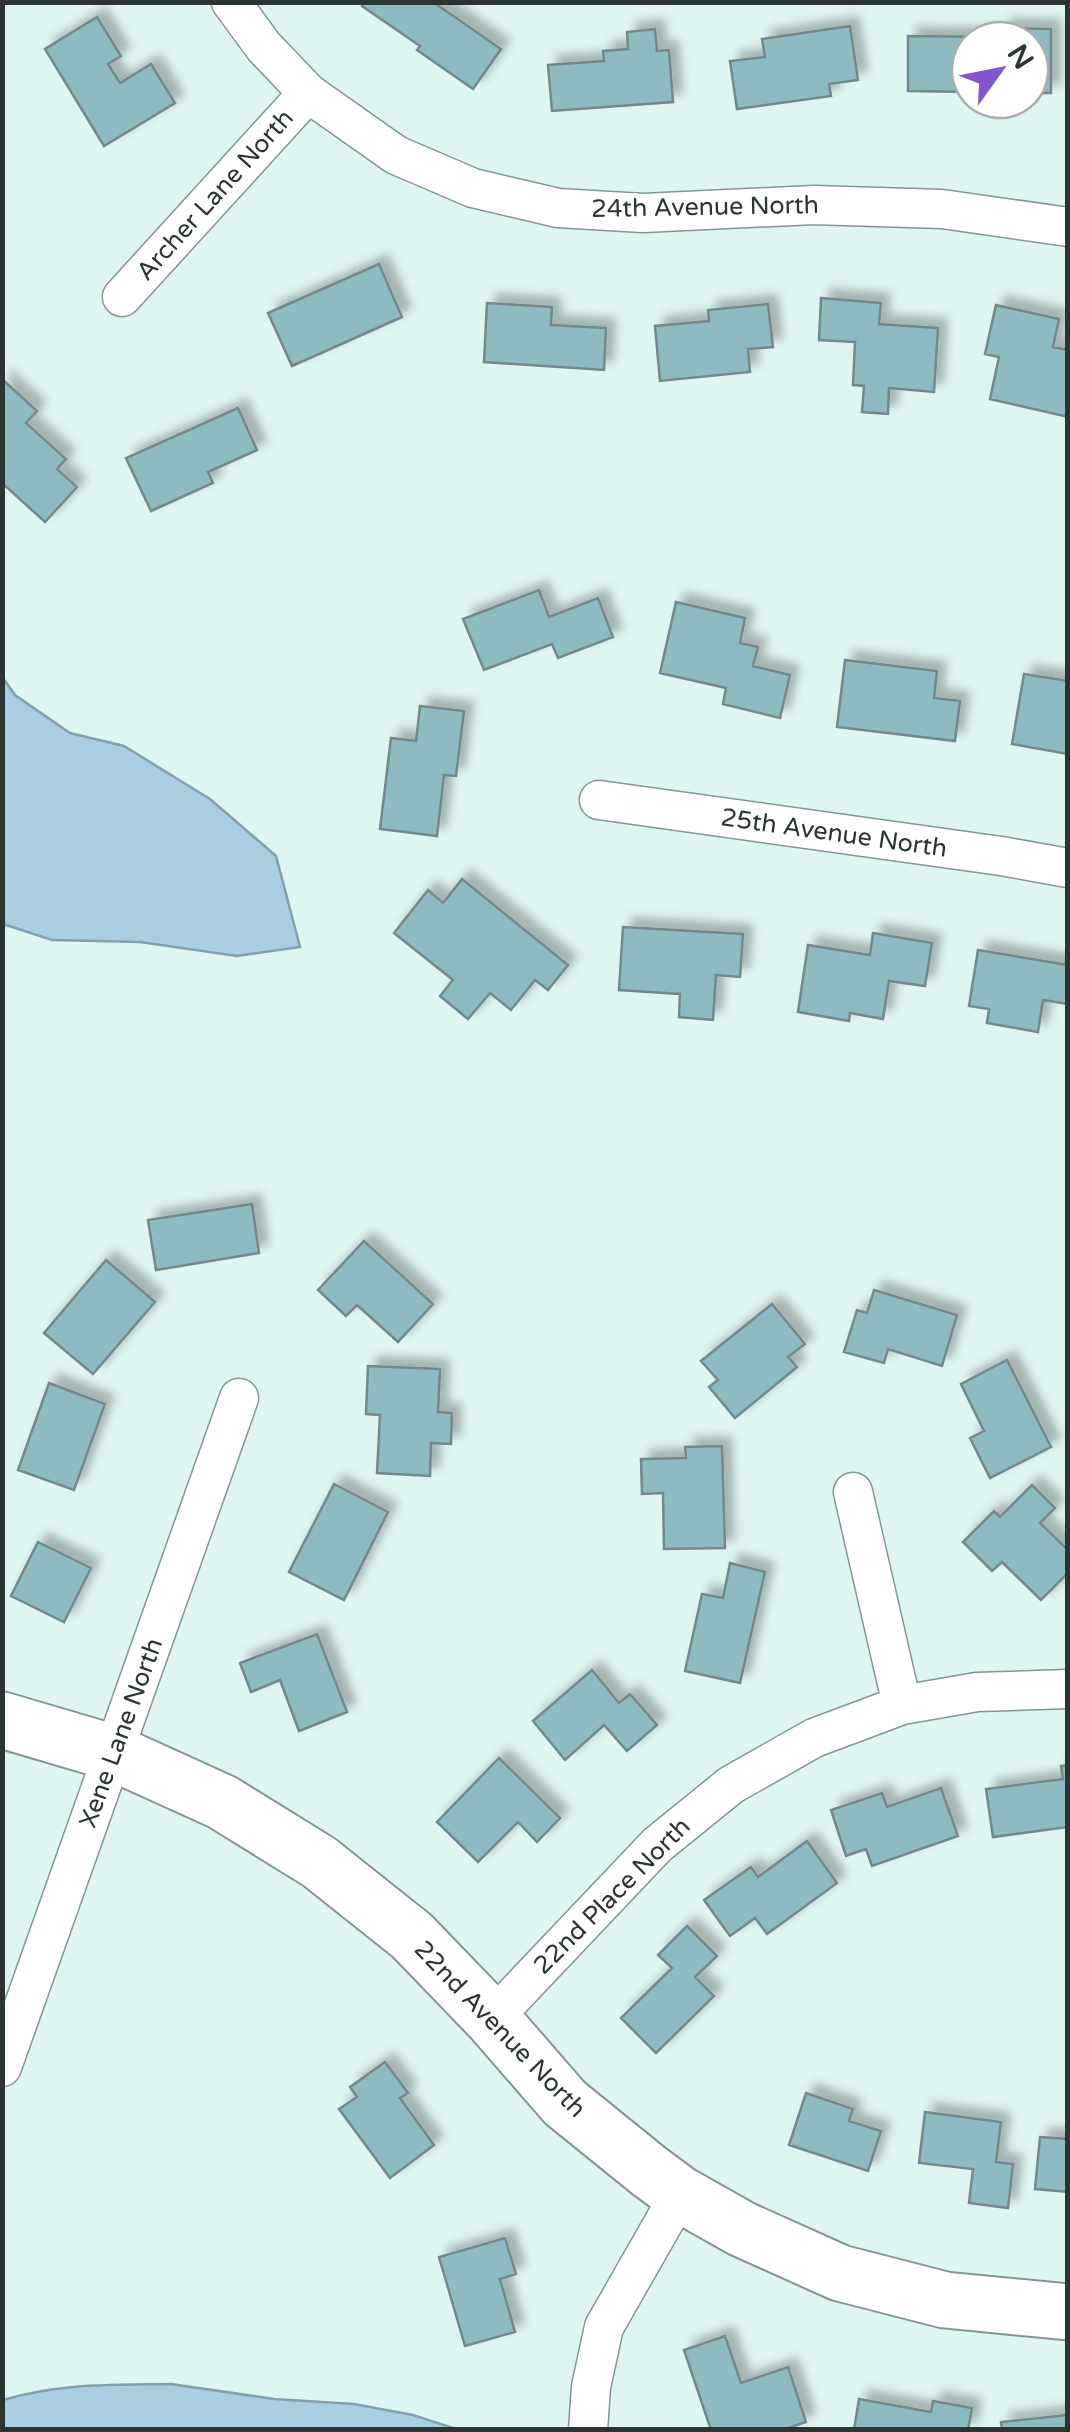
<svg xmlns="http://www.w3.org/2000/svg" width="1070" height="2432" viewBox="0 0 1070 2432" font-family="'Varela Round',sans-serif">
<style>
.water{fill:#a9cee1;stroke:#84a0ad;stroke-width:2.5}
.building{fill:#8ebac1;stroke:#74888c;stroke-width:2.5;filter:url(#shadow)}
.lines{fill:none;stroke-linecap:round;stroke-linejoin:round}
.street-casing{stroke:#829794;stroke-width:41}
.secondary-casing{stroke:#829794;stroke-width:59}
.street{stroke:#fff;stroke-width:38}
.secondary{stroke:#fff;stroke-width:55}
.labels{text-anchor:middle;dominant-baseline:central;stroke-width:9;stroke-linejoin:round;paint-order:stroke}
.street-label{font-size:25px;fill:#2c3433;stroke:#fff}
</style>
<defs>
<filter id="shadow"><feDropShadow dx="9" dy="-9" stdDeviation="5" flood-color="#0004"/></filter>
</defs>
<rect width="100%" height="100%" fill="#dff5f2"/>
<path class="water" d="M3,678L15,695L70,733L124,746L210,799L276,856L300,947L237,956L140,942L52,940L3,924Z
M171,2384L274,2399L354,2404L413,2415L456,2429H3V2400C62,2383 110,2385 171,2384Z"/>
<path class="building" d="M364,2H433L501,49L473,89L417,50L420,46L362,6Z
M97,17L121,56L108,64L120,83L151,64L175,103L104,146L45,49Z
M850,26L858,80L829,84L831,96L737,109L730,61L765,57L762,39Z
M1002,28L1051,29V93H1030V40H970V92L908,91V36L1001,37Z
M655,29L657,51L669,50L673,102L552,111L548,65L604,61L603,51L628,49L627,32Z
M379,264L402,317L292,366L268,313Z
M821,298L881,303L879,324L938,328L934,392L889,388L888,414L862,412L864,386L853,385L855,342L819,340Z
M487,303L552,307L551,325L606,328L604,370L484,362Z
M768,304L773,347L748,349L750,372L660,381L655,326L709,321L708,310Z
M996,305L1059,319L1053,347L1068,350V417L990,399L999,357L985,354Z
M2,379L37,411L26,423L66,459L57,469L77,487L45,522L2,483Z
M238,408L257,450L208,472L213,483L151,511L126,458Z
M539,590L549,617L598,598L613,637L558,658L552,644L484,670L463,619Z
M676,602L745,618L740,643L758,647L753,666L790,675L780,718L723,704L726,688L660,673Z
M845,660L937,671L934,698L960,701L955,741L837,727Z
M1024,674L1068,681V754L1012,744Z
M420,706L464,711L456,776L444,775L437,836L380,829L391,738L416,741Z
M462,879L568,965L548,990L535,980L511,1010L490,993L468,1019L440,996L453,980L394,933L428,890L443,903Z
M623,927L743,934L740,977L716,975L713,1020L679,1017L680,994L619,990Z
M873,933L932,943L925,986L889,981L883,1019L850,1013L849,1021L798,1012L808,945L870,955Z
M978,950L1068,965V1004L1043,1000L1038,1032L987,1023L989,1009L969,1006Z
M252,1204L259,1253L156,1270L148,1220Z
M364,1241L433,1304L398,1342L357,1305L346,1316L318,1290Z
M106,1260L155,1302L93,1374L44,1333Z
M874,1290L957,1315L942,1366L888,1349L884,1363L844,1352L857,1310L867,1313Z
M772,1304L805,1344L788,1357L797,1367L735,1418L709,1387L718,1380L701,1361Z
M1007,1360L1051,1447L990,1478L970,1438L984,1431L961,1384Z
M368,1366L440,1369L438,1412L452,1413L451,1444L431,1443L430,1476L377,1473L380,1415L366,1414Z
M49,1383L105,1404L74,1490L18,1470Z
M722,1446L725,1548L664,1549L663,1493L642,1494L641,1459L686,1458L685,1447Z
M334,1484L388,1512L344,1600L289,1572Z
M1032,1485L1055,1508L1040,1523L1068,1550V1573L1041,1600L1002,1562L992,1571L963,1542L994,1511L1000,1517Z
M38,1542L91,1568L64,1622L11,1596Z
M730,1563L765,1572L740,1683L685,1671L702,1594L723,1598Z
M317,1634L347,1712L299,1731L280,1680L251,1692L240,1663Z
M592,1670L619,1703L630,1694L657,1725L627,1751L604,1725L565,1760L533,1721Z
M499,1758L560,1818L537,1842L518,1822L478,1862L437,1822Z
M1068,1765V1827L993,1837L986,1789L1063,1779L1061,1766Z
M941,1788L958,1836L872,1866L866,1849L846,1856L831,1810L882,1793L887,1807Z
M807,1841L837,1883L767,1934L755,1918L730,1936L704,1900L751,1867L758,1877Z
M687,1926L717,1956L695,1977L714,1996L656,2053L621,2018L672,1968L658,1955Z
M385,2062L408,2093L400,2098L434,2145L390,2178L339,2109L357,2097L350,2087Z
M806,2093L853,2109L849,2121L881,2131L868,2171L789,2145Z
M925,2112L1001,2122L996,2162L1013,2164L1008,2208L969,2203L973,2169L919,2163Z
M1040,2137L1068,2139V2192L1035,2189Z
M505,2238L516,2274L500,2279L515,2332L465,2346L439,2257Z
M725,2336L741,2383L788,2367L806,2422L783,2430H711L684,2350Z
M859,2399L931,2412L933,2401L972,2408L968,2430H854Z
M1068,2415V2430H1002L1001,2422Z"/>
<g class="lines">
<defs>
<path id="street" d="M231,2L264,47L308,93L396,155L473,188L558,208L643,213L813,205L942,209L1068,227
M122,297L308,93
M599,800L1001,856L1068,868
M853,1492L902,1705
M492,2019L657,1845L731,1785L814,1738L902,1705L977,1692L1068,1689
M2,2067L239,1398
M588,2430L591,2387L604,2327L680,2194"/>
<path id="secondary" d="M2,1720L114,1753L222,1802L319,1862L412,1936L492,2019L565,2103L649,2171L680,2194L742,2229L840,2273L945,2300L1068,2312"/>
</defs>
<use href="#street" class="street-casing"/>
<use href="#secondary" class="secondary-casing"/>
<use href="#street" class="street"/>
<use href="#secondary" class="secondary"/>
</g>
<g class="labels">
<g class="street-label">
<text transform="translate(215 195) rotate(-48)">Archer Lane North</text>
<text transform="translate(705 207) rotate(-1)">24th Avenue North</text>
<text transform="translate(834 833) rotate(8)">25th Avenue North</text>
<text transform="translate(121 1733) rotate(-70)">Xene Lane North</text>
<text transform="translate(612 1896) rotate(-45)">22nd Place North</text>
<text transform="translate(500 2029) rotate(46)">22nd Avenue North</text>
</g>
</g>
<rect width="1070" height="2432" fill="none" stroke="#2c3433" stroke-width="10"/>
<g transform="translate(1000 70) rotate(57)"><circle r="48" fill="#ffffff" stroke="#abaead" stroke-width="2.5"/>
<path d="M0-8L18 38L0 25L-18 38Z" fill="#8156cf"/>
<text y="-15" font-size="28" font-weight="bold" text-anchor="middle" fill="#2c3433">N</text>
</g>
</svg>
